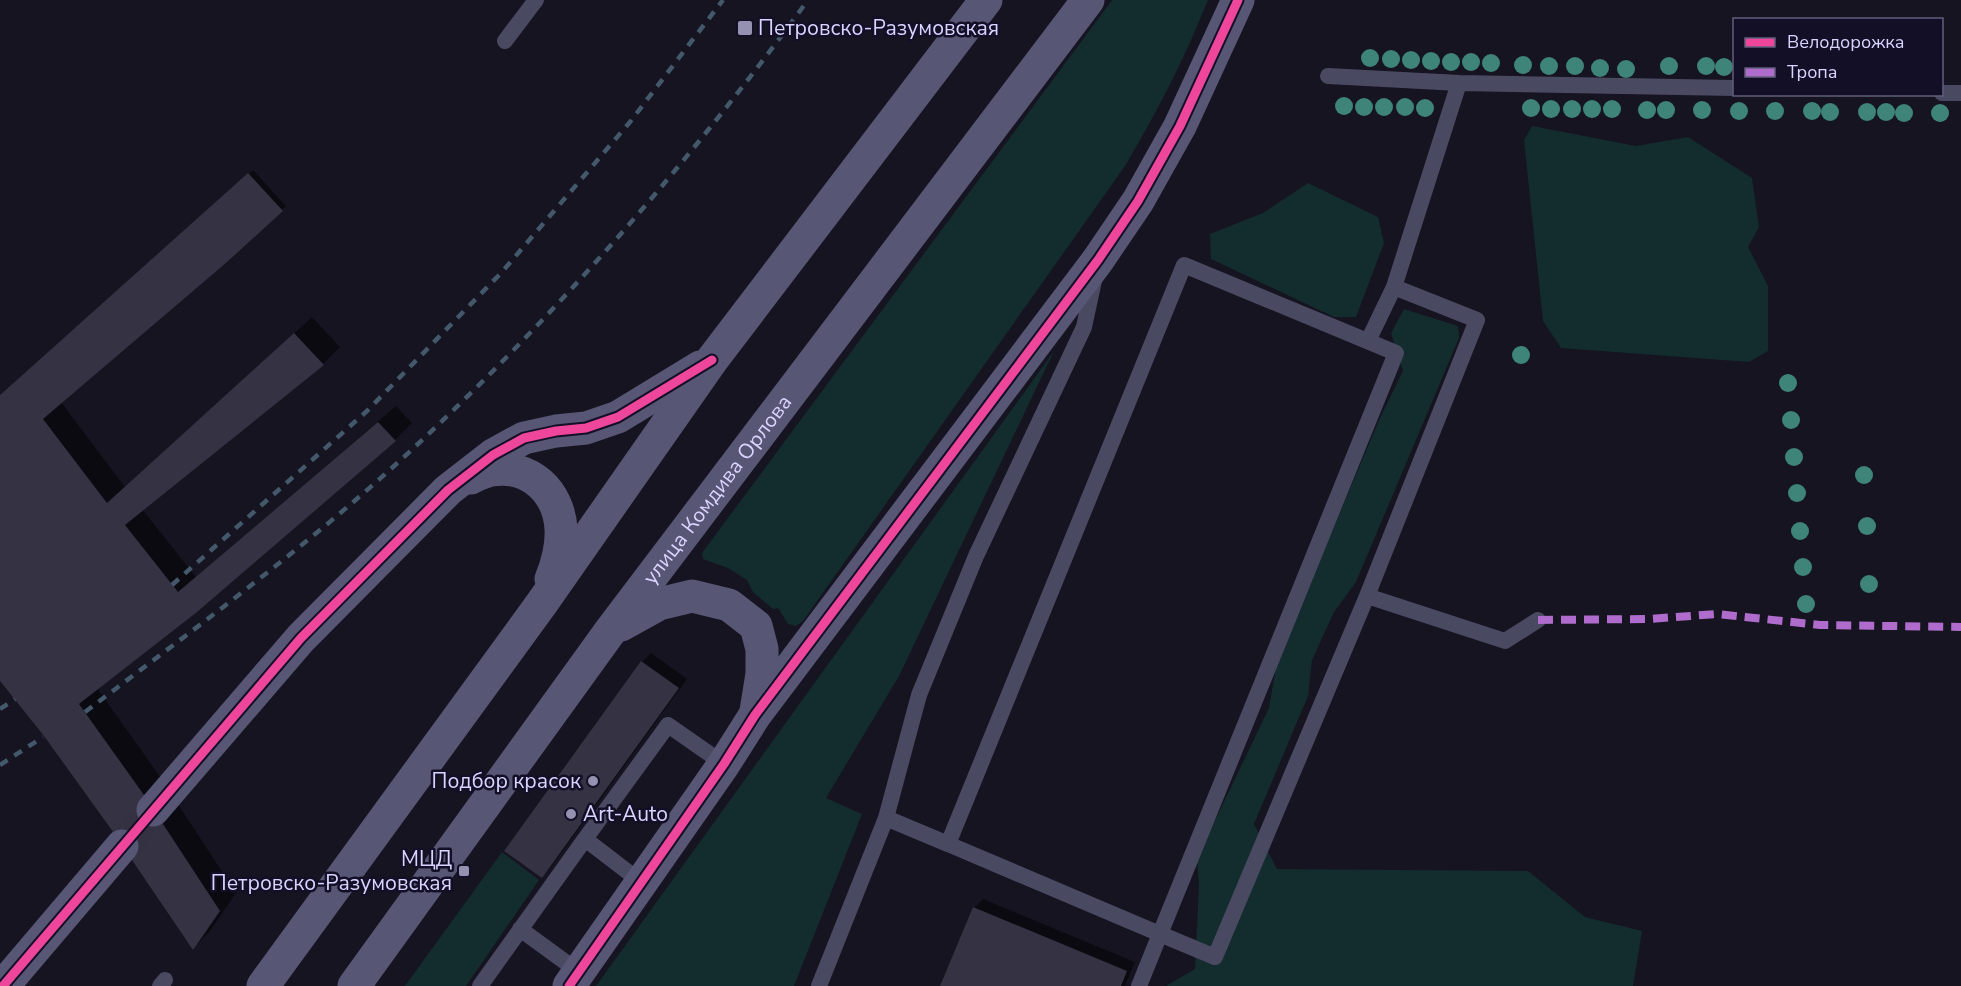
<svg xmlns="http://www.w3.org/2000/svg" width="1961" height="986" viewBox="0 0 1961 986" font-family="'Nunito Sans',sans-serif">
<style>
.green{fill:#132c2d}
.shadow{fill:#0007}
.building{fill:#343243}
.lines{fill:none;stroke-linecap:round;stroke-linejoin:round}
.secondary-tunnel{stroke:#333142;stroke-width:33;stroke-dasharray:33 16;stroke-linecap:butt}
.lane{stroke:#4a4962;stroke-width:16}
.secondary{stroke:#575674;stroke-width:33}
.rail{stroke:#43596b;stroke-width:4.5;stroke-dasharray:9 8;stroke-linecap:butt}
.quiet{stroke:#b06ccc;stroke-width:8;stroke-dasharray:15 8;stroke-linecap:butt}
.cycleway-casing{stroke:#130f26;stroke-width:13}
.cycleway{stroke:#ed469a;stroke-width:9}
.tree{fill:#3e8478}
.poi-dot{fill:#9591b1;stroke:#130f26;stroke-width:2}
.labels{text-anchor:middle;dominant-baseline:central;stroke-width:5;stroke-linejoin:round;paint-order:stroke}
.poi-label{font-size:21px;fill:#d9d4ff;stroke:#130f26;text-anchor:start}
.street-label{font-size:21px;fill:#d9d4ff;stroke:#130f26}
</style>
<rect width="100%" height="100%" fill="#161421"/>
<path class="green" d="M1112,0H1208C1184,60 1158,110 1125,166L803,621L796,626L788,624L778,608L773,609L753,592L747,580L728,568L703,559L702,553Z
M1532,126L1636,146L1688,137L1752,178L1759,227L1748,247L1768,286V351L1749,362L1561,348L1543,321L1524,140Z
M1308,183L1378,217L1384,243L1356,317H1334L1211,259L1210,234L1263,213Z
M1404,309L1458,326L1459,338L1356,582L1334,612L1312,660L1308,696L1254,824L1277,869L1528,871L1585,917L1642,931L1633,986H1166L1195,969L1199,886L1197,858L1269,708L1277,661L1380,418L1403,371L1391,333Z
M1054,351L899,676L826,798L862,814L794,986H596Z
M502,852L539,880L466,986H405Z"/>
<path class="shadow" d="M253,170L286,206L226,261L61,402L125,487L312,317L340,347L323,364L142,509L196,577L396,406L412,423L395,440L196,611L97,688L161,778L236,893L210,931L193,948L112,828L45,735L0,681V395Z
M651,653L687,679L551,867L542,876L506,850L642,662Z
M983,899L1135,962L1125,986H941L974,908Z"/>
<path class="building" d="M248,173L283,211L227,262L43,419L107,503L294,333L324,365L125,525L178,592L378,422L396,441L197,612L79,704L144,795L220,911L193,950L111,829L44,736L0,681V395Z
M641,661L679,688L542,878L504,851Z
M973,907L1127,971L1121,986H940Z"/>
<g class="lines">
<path class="secondary-tunnel" d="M122,846L153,810"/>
<path class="lane" d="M505,41L536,0
M1328,76L1459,83L1734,88
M1942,93H1961
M1368,341L1394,287L1459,83
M1367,596L1505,641L1538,620
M886,818L948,844L1184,265L1396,353L1160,934L948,844
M641,882L585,839L668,725L724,764
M520,929L579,972
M160,986L165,980
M480,986L585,839
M819,986L886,818L919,695L976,556L1084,327L1095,276
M1139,986L1160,934L1215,957L1367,596L1477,320L1394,287"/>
<g class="secondary">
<path d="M471,478C477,475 485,471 492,470C530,464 559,492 561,529C562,545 557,565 551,579"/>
<path d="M621,625L659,604L692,596L729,605L756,626L762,649V674L756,711"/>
<path d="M153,810L301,638L448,490L493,455L524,438L556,431L586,428L618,417L700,367"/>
<path d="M3,986L122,846"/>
<path d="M263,986L542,603L712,360L986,0"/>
<path id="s1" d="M354,986L611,630L1088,0"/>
<path d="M569,986L724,764L755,715L1098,260L1138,201L1180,126L1238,0"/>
</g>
<path class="rail" d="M172,585L367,411L502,272L630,122L723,0
M0,709L15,699
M85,712C194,629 304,549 405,456C554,318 688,164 808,0
M0,765L43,737"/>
<path class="quiet" d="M1538,620L1648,619L1717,614L1820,625L1961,627"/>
<defs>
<path id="cycleway" d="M3,986L301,638L448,490L493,455L524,438L556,431L586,428L618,417L712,360
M569,986L724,764L755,715L1098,260L1138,201L1180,126L1238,0"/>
</defs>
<use href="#cycleway" class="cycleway-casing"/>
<use href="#cycleway" class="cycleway"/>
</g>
<g class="tree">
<circle cx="1370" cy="58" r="9"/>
<circle cx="1391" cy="59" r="9"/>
<circle cx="1411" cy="60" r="9"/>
<circle cx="1431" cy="61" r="9"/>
<circle cx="1451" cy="62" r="9"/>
<circle cx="1471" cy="62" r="9"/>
<circle cx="1491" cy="63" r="9"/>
<circle cx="1523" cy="65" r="9"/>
<circle cx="1549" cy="66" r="9"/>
<circle cx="1575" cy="66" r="9"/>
<circle cx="1669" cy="66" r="9"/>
<circle cx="1706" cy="66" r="9"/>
<circle cx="1724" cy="67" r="9"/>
<circle cx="1600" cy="68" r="9"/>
<circle cx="1626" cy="69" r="9"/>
<circle cx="1344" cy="106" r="9"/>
<circle cx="1364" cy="107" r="9"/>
<circle cx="1384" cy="107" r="9"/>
<circle cx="1405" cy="107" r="9"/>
<circle cx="1425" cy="108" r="9"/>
<circle cx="1531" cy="108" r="9"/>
<circle cx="1551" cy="109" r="9"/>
<circle cx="1572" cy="109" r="9"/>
<circle cx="1592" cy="109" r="9"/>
<circle cx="1612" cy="109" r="9"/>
<circle cx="1647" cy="110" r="9"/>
<circle cx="1666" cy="110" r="9"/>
<circle cx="1702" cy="110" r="9"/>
<circle cx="1739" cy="111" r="9"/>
<circle cx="1775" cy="111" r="9"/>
<circle cx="1812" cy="111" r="9"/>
<circle cx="1830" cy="112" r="9"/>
<circle cx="1867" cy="112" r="9"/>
<circle cx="1886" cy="112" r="9"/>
<circle cx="1904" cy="113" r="9"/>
<circle cx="1940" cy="113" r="9"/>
<circle cx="1521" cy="355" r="9"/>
<circle cx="1788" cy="383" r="9"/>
<circle cx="1791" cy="420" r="9"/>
<circle cx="1794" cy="457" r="9"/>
<circle cx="1864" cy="475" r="9"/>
<circle cx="1797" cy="493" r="9"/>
<circle cx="1867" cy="526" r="9"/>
<circle cx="1800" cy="531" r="9"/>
<circle cx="1803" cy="567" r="9"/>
<circle cx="1869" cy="584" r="9"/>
<circle cx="1806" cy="604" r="9"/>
</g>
<g class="poi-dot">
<rect x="737" y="20" width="16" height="16" rx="3"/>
<circle cx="593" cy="781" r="6"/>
<circle cx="571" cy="814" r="6"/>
<rect x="458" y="865" width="12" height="12" rx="3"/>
</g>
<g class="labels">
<g class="poi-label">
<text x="758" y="28">Петровско-Разумовская</text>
<text x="581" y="781" text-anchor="end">Подбор красок</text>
<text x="583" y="814">Art-Auto</text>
<text x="452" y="859" text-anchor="end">МЦД<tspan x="452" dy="24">Петровско-Разумовская</tspan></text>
</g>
<g class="street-label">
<text stroke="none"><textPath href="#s1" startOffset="615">улица Комдива Орлова</textPath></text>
</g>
</g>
<rect x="1733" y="18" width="210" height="78" fill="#130f26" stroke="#625e7d" stroke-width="1.5"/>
<rect x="1745" y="38" width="30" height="9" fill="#ed469a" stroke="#625e7d" stroke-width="1.5"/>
<text x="1787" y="48" font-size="18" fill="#d9d4ff">Велодорожка</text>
<rect x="1745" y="68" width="30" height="9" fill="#b06ccc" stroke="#625e7d" stroke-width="1.5"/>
<text x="1787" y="78" font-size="18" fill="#d9d4ff">Тропа</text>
</svg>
